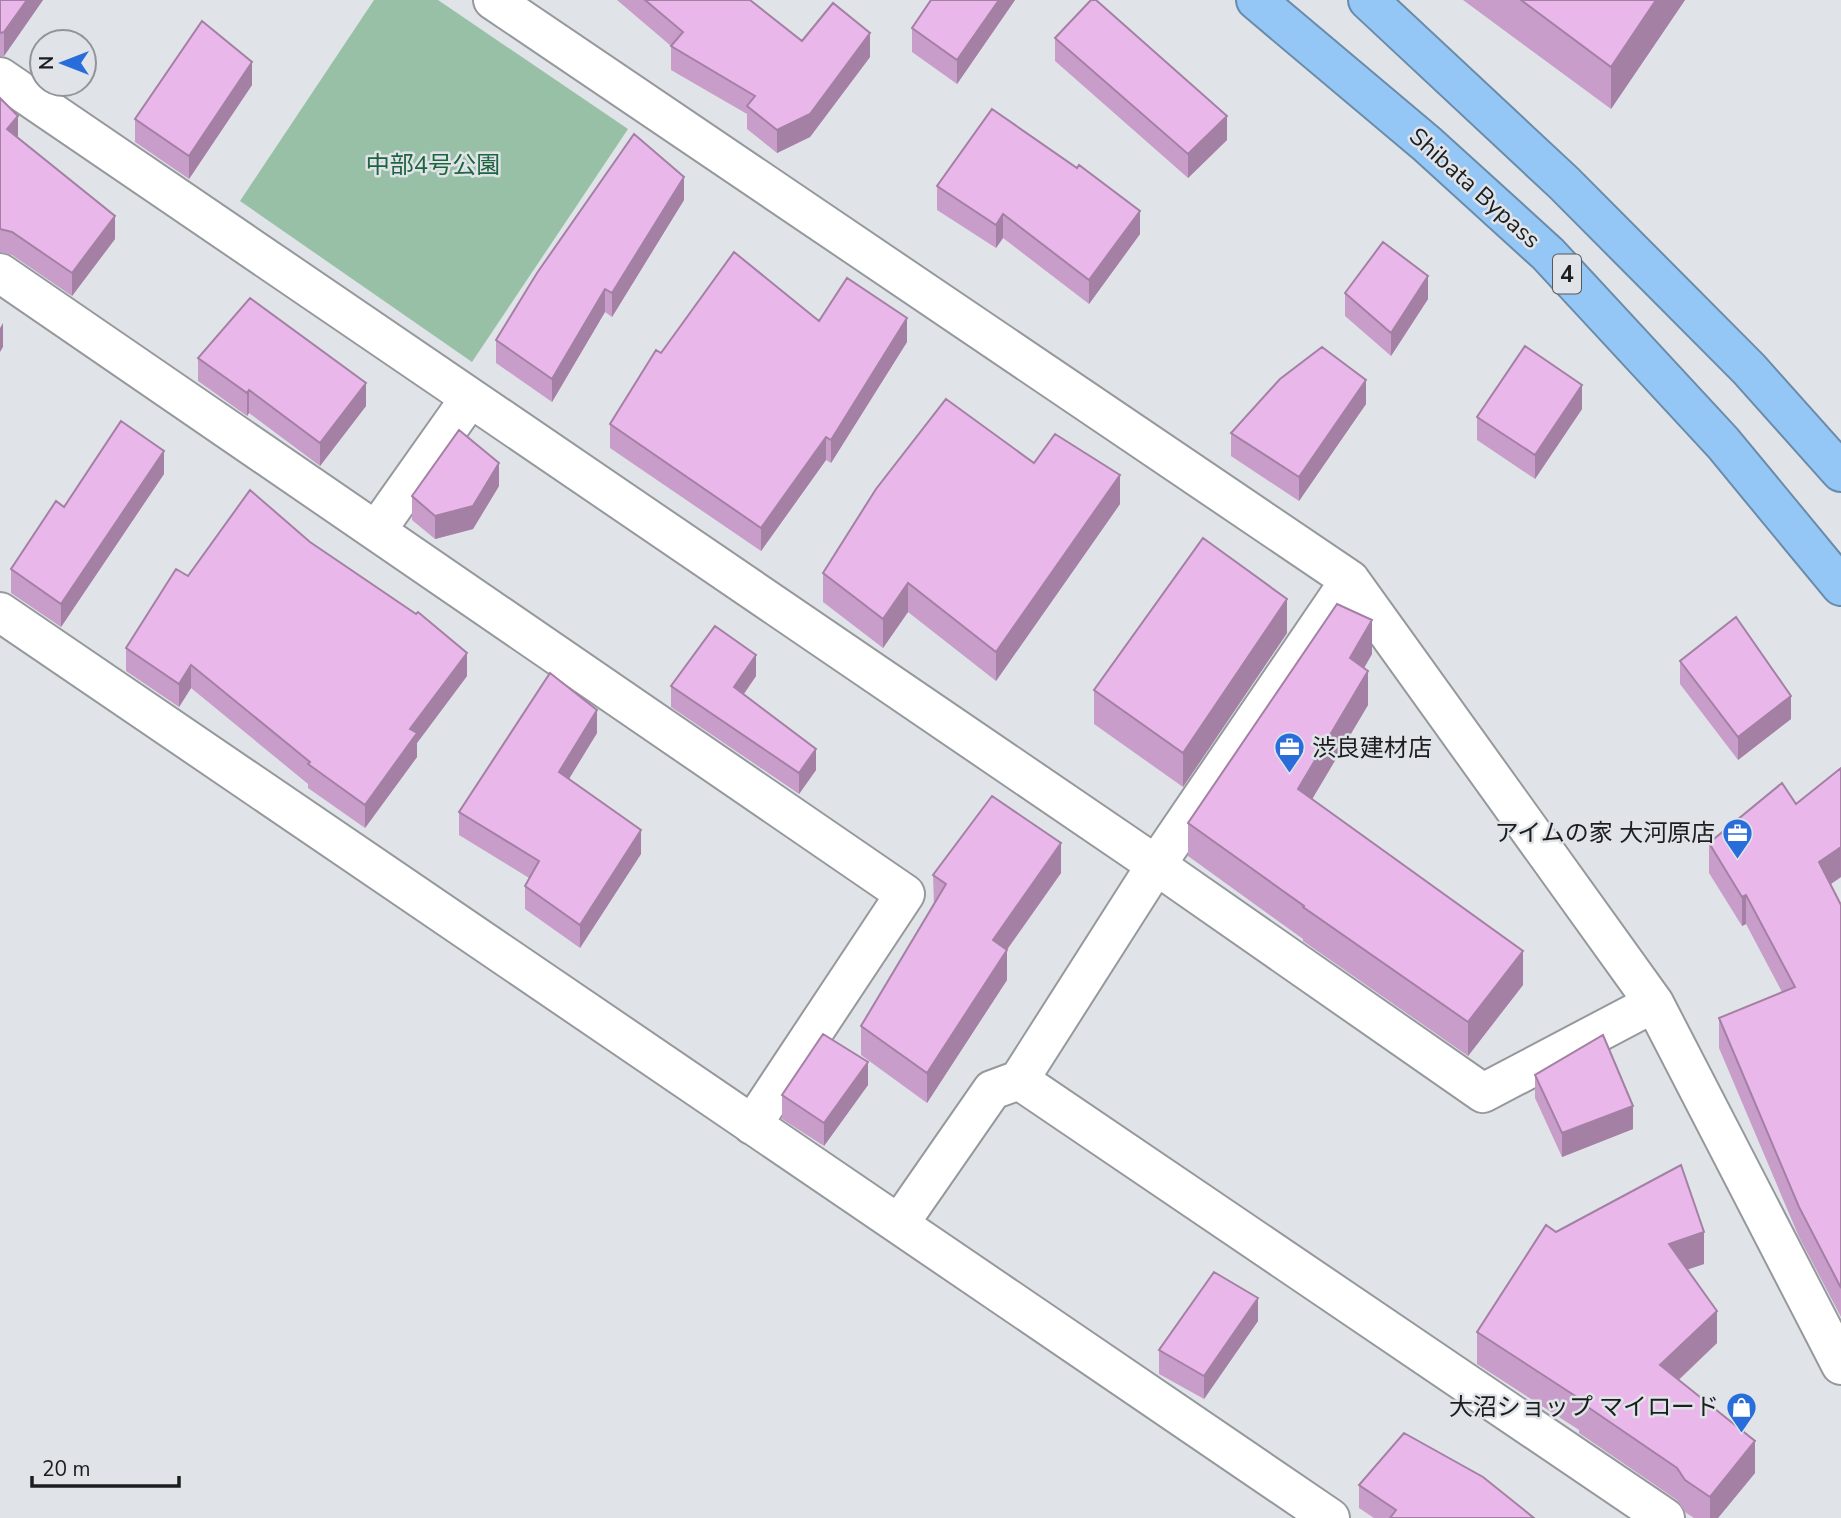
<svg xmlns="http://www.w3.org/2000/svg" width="1841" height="1518" viewBox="0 0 1841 1518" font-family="'Nunito Sans','Noto Sans JP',sans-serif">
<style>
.green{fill:#98c0a6}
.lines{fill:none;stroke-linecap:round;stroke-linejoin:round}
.street-casing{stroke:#95999c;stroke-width:42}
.highway-casing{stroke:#6a8caa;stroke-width:42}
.street{stroke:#fff;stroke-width:38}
.highway{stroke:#94c7f5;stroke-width:38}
.wall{fill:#c99dca}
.shaded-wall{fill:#a480a4}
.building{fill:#eab7eb;stroke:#a480a4;stroke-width:2}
.labels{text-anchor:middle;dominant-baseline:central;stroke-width:5;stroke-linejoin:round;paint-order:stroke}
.shield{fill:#e0e4e8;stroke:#57595b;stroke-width:2}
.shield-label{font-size:23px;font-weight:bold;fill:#1c1d1f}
.park-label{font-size:24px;fill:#1c653f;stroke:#e0e4e8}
.street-label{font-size:24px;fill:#1c1d1f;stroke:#e0e4e8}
.poi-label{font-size:24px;fill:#1c1d1f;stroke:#e0e4e8;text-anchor:end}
</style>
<rect width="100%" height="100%" fill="#e0e4e8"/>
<path class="green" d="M374,0H438L628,129L472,362L240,201Z"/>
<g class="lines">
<defs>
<path id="street" d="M493,0L1350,580L1654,1003L1841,1365
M0,77L1156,865L1483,1093L1654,1003
M0,273L905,894L752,1125
M376,531L470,398
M0,612L1330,1518
M1019,1080L1665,1518
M899,1224L992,1090L1019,1080L1156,865L1350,580"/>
<path id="highway" d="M1256,0L1427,144L1548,254L1723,443L1841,586
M1368,0L1564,183L1749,369L1841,472"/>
</defs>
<use href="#street" class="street-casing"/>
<use href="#highway" class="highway-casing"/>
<use href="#street" class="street"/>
<use href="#highway" class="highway"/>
</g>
<path class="wall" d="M0,0H43L4,56H0Z
M617,0H750L802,41L870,57L810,137L777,153L747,129V114L671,70V46Z
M931,0H1015L957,84L912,52V28Z
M1463,0H1685L1611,109Z
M1055,38L1227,140L1188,178L1055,61Z
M252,85L189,179L135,142V119Z
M0,98L18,137L115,239L72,296L12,255L0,252Z
M1077,168L1140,234L1089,304L1003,238L996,248L937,210V186Z
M684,200L612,317L605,312L552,402L496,363V340Z
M1345,293L1428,299L1391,356L1345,316Z
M819,321L907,342L831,463L826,460L761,551L610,448V424L661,353Z
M198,358L366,406L320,466L249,413L247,416L198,381Z
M1366,404L1299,501L1231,456V433Z
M1582,409L1535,479L1477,440V417Z
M1034,463L1120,504L996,681L908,612L883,648L823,602V573Z
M164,474L61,627L11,593V569L64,507Z
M499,486L473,529L435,539L412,520V496Z
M188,576L467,676L417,743V757L365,828L308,788V784L191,688L179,707L126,671V648Z
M1287,633L1183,787L1094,724V690Z
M1372,654L1364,668L1368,705L1312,799L1523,985L1468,1056L1303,941V939L1188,856V823Z
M1680,661L1791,719L1738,760L1680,684Z
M756,676L744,694L816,770L799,794L671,707V686Z
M597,733L569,779L641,854L580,948L525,909V886L529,878L459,835V812Z
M1841,768V877L1831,884L1841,905V1317L1799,1237L1719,1048V1018L1782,992L1746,924L1742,926L1709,873V843L1796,804Z
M1061,873L1007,950V980L927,1103L861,1055V1026L934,905L933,875Z
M1535,1075L1633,1129L1562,1157L1535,1098Z
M868,1085L824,1146L782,1119V1095Z
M1556,1232L1704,1264L1687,1269L1717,1343L1679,1380L1755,1473L1718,1518H1694L1685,1512L1677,1500L1579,1433V1430L1477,1364V1332Z
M1258,1321L1204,1399L1159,1374V1350Z
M1359,1485L1534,1518H1374L1359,1508Z"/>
<path class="shaded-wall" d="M27,0H43L4,56V32Z
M999,0H1015L957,84V60Z
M1656,0H1685L1611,109V67Z
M870,33V57L810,137L777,153V130Z
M252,62V85L189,179V156Z
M18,116V139L7,129Z
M1227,116V140L1188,178V154Z
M684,177V200L612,317V293Z
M1140,211V234L1089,304V280Z
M1003,214V238L996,248V225Z
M115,216V239L72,296V273Z
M1428,276V299L1391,356V333Z
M605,289V312L552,402V379Z
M907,318V342L831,463V440Z
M3,323V347L0,352V328Z
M1366,380V404L1299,501V477Z
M366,383V406L320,466V443Z
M1582,385V409L1535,479V455Z
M249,390V413L247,416V393Z
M826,437V460L761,551V528Z
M164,451V474L61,627V604Z
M499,463V486L473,529L435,539V516Z
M1120,475V504L996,681V652Z
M908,583V612L883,648V619Z
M1287,599V633L1183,787V753Z
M1372,620V654L1350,692V658Z
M467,653V676L417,743V757L365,828V805L410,729Z
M756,655V676L734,708V687Z
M191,665V688L179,707V684Z
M1368,671V705L1298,823V789Z
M1791,696V719L1738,760V737Z
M597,710V733L559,795V772Z
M816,749V770L799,794V773Z
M641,830V854L580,948V925Z
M1061,843V873L993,969V940Z
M1841,847V877L1819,892V862Z
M1746,895V924L1742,926V897Z
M1007,950V980L927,1103V1073Z
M1523,951V985L1468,1056V1022Z
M868,1062V1085L824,1146V1123Z
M1633,1106V1129L1562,1157V1133Z
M1704,1232V1264L1669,1276V1244Z
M1258,1298V1321L1204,1399V1376Z
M1717,1311V1343L1660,1397V1365Z
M1755,1441V1473L1718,1518H1710V1497Z"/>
<path class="building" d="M0,0H27L4,32L0,33Z
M645,0H750L802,41L833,3L870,33L810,114L777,130L747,106L755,96L671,46L683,32Z
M931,0H999L957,60L912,28Z
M1091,0H1096L1227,116L1188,154L1055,38Z
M1521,0H1656L1611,67Z
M202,21L252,62L189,156L135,119Z
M0,98L18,116L7,129L115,216L72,273L12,232L0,229Z
M992,109L1077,168L1079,165L1140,211L1089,280L1003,214L996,225L937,186Z
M634,134L684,177L612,293L605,289L552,379L496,340L537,273Z
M1383,242L1428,276L1391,333L1345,293Z
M734,252L819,321L847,278L907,318L831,440L826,437L761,528L610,424L656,350L661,353Z
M250,298L366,383L320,443L249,390L247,393L198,358Z
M1525,346L1582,385L1535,455L1477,417Z
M1322,347L1366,380L1299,477L1231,433L1280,379Z
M946,399L1034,463L1055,434L1120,475L996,652L908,583L883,619L823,573L876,489Z
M121,421L164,451L61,604L11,569L56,501L64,507Z
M459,430L499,463L473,506L435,516L412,496Z
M250,490L310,542L416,614L418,612L467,653L410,729L417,733L365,805L308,764L310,762L191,665L179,684L126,648L176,569L188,576Z
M1203,538L1287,599L1183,753L1094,690Z
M1337,604L1372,620L1350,658L1368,671L1298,789L1523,951L1468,1022L1303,907L1304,906L1188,823Z
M1736,617L1791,696L1738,737L1680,661Z
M715,626L756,655L734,687L816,749L799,773L671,686Z
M550,673L597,710L559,772L641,830L580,925L525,886L539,861L459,812Z
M1841,768V847L1819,862L1841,905V1288L1799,1207L1719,1018L1795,987L1746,895L1742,897L1709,843L1782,783L1796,804Z
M992,796L1061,843L993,940L1007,950L927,1073L861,1026L946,884L933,875Z
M823,1034L868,1062L824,1123L782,1095Z
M1603,1035L1633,1106L1562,1133L1535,1075Z
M1681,1165L1704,1232L1669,1244L1717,1311L1660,1365L1755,1441L1710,1497L1685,1480L1677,1468L1579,1401L1580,1399L1477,1332L1546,1225L1556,1232Z
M1214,1272L1258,1298L1204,1376L1159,1350Z
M1404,1433L1483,1477L1534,1518H1390L1396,1510L1359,1485Z"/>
<defs>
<symbol id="office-pin" viewBox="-11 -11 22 30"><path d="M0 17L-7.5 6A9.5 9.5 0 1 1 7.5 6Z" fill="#286dd9" stroke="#e0e4e8"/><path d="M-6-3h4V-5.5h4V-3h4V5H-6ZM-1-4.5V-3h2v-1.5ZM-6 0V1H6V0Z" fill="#fff"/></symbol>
<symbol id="shop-pin" viewBox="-11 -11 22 30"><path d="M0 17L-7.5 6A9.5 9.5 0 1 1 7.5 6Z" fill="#286dd9" stroke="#e0e4e8"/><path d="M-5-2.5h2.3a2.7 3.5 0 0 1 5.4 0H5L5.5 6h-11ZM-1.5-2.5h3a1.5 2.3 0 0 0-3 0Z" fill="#fff"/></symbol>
</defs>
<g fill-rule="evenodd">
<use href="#office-pin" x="1272" y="730" width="35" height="47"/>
<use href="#office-pin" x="1720" y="816" width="35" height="47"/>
<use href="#shop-pin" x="1724" y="1390" width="35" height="47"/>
</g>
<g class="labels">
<rect class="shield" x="1553" y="254.5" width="28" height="39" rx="5"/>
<g class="shield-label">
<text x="1567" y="274">4</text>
</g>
<g class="park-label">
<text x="433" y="165">中部4号公園</text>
</g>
<g class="street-label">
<text transform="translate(1475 188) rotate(42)">Shibata Bypass</text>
</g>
<g class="poi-label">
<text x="1312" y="748" text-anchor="start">渋良建材店</text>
<text x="1715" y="833">アイムの家 大河原店</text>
<text x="1719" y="1407">大沼ショップ マイロード</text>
</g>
</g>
<g transform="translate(63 63) rotate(270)"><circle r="33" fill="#e0e4e8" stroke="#929498" stroke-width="2"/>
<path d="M0-5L12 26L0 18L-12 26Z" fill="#286dd9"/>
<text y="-10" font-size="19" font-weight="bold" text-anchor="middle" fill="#1c1d1f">N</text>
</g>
<path d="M32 1476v10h147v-10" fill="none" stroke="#1c1d1f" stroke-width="3.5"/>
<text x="42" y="1476" font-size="21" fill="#1c1d1f" stroke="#e0e4e8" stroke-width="5" paint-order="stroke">20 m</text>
</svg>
